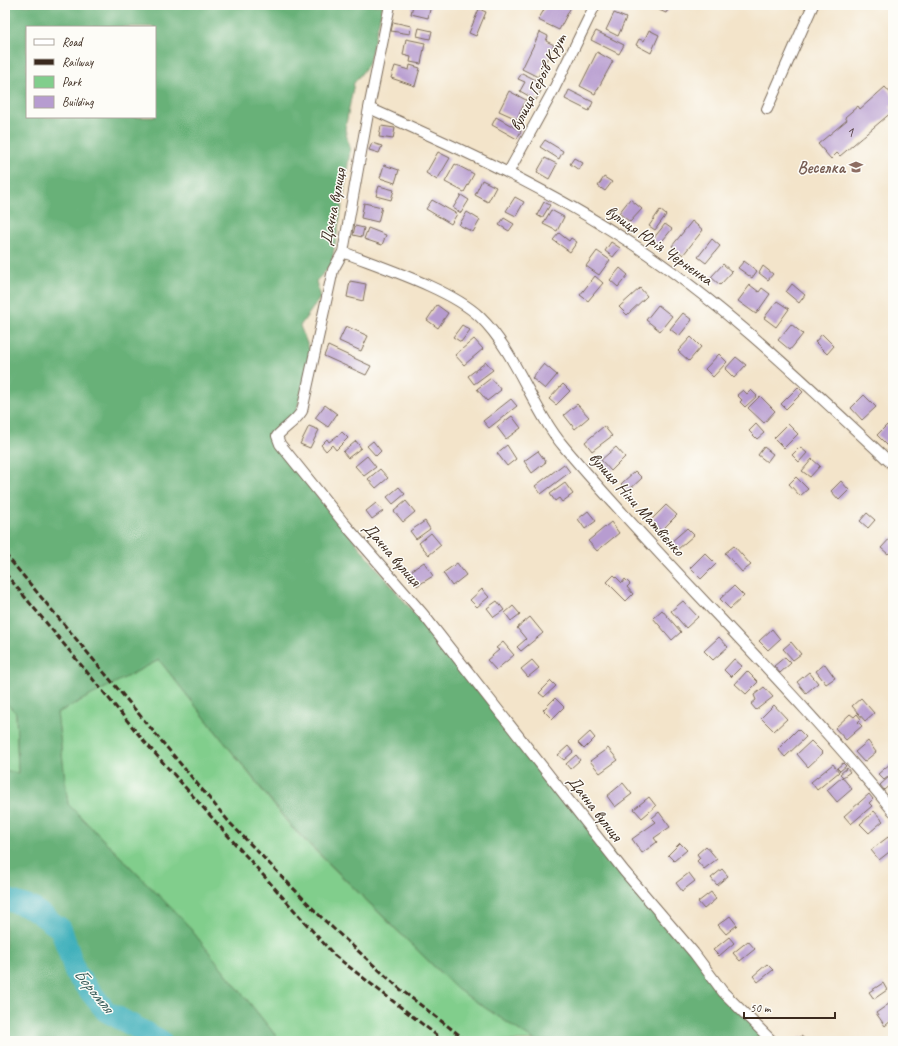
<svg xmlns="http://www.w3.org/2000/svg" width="898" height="1046" viewBox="0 0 898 1046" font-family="Caveat,sans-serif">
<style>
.green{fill:#81ce8c;stroke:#5e7c55}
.forest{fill:#68b178;stroke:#526e4b;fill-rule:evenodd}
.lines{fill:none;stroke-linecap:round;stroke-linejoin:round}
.river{stroke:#40b0bb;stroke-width:22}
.building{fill:#b79cd0}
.street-casing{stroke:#7b6b5a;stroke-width:12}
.street{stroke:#fff;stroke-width:10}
.rail{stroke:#3b2a1e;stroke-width:3;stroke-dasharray:6 3;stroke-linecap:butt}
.labels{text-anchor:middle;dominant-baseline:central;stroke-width:3;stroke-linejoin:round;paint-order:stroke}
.number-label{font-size:15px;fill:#5a464a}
.street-label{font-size:17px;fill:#3b2a1e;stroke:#fdfcf7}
.education-label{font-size:17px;font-weight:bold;fill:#785e54;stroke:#fdfcf7;text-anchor:end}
.water-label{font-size:18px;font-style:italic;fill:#3d605d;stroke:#fdfcf7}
</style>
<rect width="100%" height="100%" fill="#fdfcf7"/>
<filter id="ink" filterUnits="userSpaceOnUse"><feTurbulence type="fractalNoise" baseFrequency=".025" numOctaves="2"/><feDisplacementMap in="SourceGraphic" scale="8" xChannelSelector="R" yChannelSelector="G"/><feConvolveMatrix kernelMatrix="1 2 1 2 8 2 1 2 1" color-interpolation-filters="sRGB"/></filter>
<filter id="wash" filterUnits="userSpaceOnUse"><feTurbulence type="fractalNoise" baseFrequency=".012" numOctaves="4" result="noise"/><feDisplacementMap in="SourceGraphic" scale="16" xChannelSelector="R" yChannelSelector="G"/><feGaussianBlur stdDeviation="0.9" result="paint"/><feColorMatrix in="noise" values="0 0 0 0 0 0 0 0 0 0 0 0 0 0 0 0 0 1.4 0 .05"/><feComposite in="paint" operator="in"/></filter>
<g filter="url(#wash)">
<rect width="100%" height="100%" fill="#f3e4ca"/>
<path class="green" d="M159,660L292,828L457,989L535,1041H280L185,922L68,804L57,713Z
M5,702L16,713L18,774L5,770Z"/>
<path class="forest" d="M5,5H383L368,65L354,83L345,129L350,150L343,200L331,266L316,281L320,298L300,326L311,353L296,414L276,428L273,442L767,1041H535L457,989L292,827L159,660L57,713L68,804L185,922L280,1041H5V770L18,773L16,713L5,702ZM27,27H155V117H27Z"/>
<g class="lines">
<path class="river" d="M5,899L32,908L61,929L76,974L106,1011L161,1041"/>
</g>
<g id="blocks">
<path class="building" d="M413,5H431L428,18L411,14Z
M540,5H572L559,30L538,20L545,8Z
M662,5H671L666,13L659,10Z
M479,9L486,12L476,36L469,33Z
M614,13L626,18L618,36L606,30Z
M393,22L411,26L410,34L391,31Z
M419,28L432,31L430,39L417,36Z
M649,30L659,35L651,53L636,45L639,39L644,41Z
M596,31L624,45L619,54L591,40Z
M540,32L548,36L546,41L554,45L538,77L522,69Z
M406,39L425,43L421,64L410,62L411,57L403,55Z
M597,52L613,61L595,94L580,86Z
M410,65L420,68L415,86L391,78L395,66L409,70Z
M522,73L540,82L537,89L541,91L536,100L520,91L525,82L518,79Z
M885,87L893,96V104L890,107L893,111L840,156L837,153L831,159L818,144L847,120L845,117L858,106L860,109Z
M569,90L593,102L589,111L565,99Z
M509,91L526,100L517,119L499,111Z
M496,117L521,131L517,139L492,125Z
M381,126L395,128L393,139L379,137Z
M545,140L563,151L559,159L540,147Z
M372,143L382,146L379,153L369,150Z
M438,152L450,158L437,180L426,173Z
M545,158L557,164L549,179L537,172Z
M574,158L583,163L579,170L570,164Z
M455,164L474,174L464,192L445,182Z
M384,165L399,170L395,183L380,178Z
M604,177L612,182L605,191L598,186Z
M482,180L496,187L488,202L475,195Z
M379,186L394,190L391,200L376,196Z
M461,195L469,200L461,213L453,208Z
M515,197L524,202L516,216L506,211Z
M630,199L642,209L630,222L619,213Z
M432,200L457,214L451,224L426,209Z
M544,202L550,205L542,218L537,215Z
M364,203L382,207L378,222L361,218Z
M551,210L564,217L557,231L543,224Z
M660,210L666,215L655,230L649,226Z
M467,212L480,220L473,232L459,225Z
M504,218L514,224L509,231L499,225Z
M692,221L703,230L683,255L672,246Z
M665,224L672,229L659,245L653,239Z
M355,226L364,228L362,237L353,235Z
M368,228L386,235L382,245L364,239Z
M559,233L569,241L571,238L577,242L570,252L553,240Z
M712,239L720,246L706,263L698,257Z
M611,242L620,248L613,257L605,251Z
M597,251L610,260L599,275L586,266Z
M744,261L757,271L752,278L738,268Z
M723,264L732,272L720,285L711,277Z
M763,266L773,274L768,280L759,273Z
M620,268L628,275L618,287L610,280Z
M595,276L603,283L588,301L580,295Z
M350,281L366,284L363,301L347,297Z
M792,284L805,295L799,303L786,292Z
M750,285L759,292L762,288L770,294L756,314L738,301Z
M640,288L647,296L627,315L619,307Z
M777,301L789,309L776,327L764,318Z
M437,305L448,313L438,328L427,320Z
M658,305L672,316L660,331L646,320Z
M683,313L692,320L679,336L670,329Z
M791,324L803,334L790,350L778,340Z
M462,325L470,330L461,342L453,337Z
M346,326L368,336L361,351L339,341Z
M822,334L834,346L827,354L815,342Z
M691,337L701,347L689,361L678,351Z
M474,339L483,349L464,365L455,355Z
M328,346L371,366L366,375L324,356Z
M719,354L727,362L713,377L705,369Z
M736,357L746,365L734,378L725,369Z
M486,362L493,370L474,384L468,376Z
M544,364L557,375L545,389L532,378Z
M491,378L501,390L487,401L477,389Z
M563,384L570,391L556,405L549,399Z
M798,387L803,392L786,409L781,404Z
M743,390L747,394L751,390L757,396L745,407L740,402L742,400L737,395Z
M864,395L876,407L862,420L851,408Z
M760,396L775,411L764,423L748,408Z
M511,399L517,406L489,428L483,421Z
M577,404L589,417L575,429L564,415Z
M325,405L337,414L328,427L315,418Z
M512,416L521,428L506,439L497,427Z
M756,424L764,433L757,439L749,431Z
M788,424L798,434L784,448L774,438Z
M887,425L893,431V451L877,435Z
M309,426L319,430L310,448L300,444Z
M604,426L612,436L592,451L585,442Z
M342,432L348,438L336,450L332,445L326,451L321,445L327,439L329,442Z
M356,441L361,448L348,458L343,452Z
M373,441L381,451L376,456L367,446Z
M507,445L516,459L507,466L497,453Z
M616,447L625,457L611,471L601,460Z
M764,447L773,454L767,462L758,455Z
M800,447L807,453L799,462L792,455Z
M538,451L546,462L532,473L524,461Z
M367,456L376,467L364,476L355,466Z
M812,459L820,466L810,477L802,471Z
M564,464L570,472L541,494L535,486Z
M380,469L388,478L376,488L368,479Z
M635,471L642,478L628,491L621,484Z
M796,477L808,489L800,496L789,484Z
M841,481L849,490L839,500L831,491Z
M565,483L573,494L562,502L559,498L555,501L550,494Z
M399,487L405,494L393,504L387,497Z
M406,501L415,512L403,522L394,511Z
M376,503L383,511L372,519L366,511Z
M666,505L677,515L661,531L651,520Z
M588,511L596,521L585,529L578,519Z
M867,513L875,520L868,528L860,521Z
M425,521L430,529L416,539L410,531Z
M611,522L619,533L597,551L588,541Z
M687,528L694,535L678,549L671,542Z
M431,533L441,545L429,555L419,543Z
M892,536L893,549L888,554L881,548Z
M734,546L751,565L742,572L725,553Z
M705,553L716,564L701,579L690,568Z
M424,562L433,576L417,586L408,573Z
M457,563L466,575L452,586L443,573Z
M614,575L622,583L625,579L630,584L627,587L633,594L626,601L607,582Z
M734,586L744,596L730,609L720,599Z
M482,589L489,597L477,607L470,600Z
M497,601L504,610L494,617L487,608Z
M683,601L698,617L686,628L671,611Z
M513,606L520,614L511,621L505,613Z
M662,610L681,632L672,640L653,618Z
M530,617L543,633L521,651L517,647L526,639L517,628Z
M772,629L780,639L768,650L759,641Z
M719,637L728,647L713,660L704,651Z
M503,642L514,655L496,670L487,660L499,650L496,648Z
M791,642L801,654L793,660L783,649Z
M785,657L791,663L780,673L774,666Z
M734,659L742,666L731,677L724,670Z
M532,660L539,668L528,677L521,669Z
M825,664L835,678L826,684L816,671Z
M747,671L758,682L746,694L735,684Z
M809,672L818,683L806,693L797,682Z
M551,681L556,686L544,697L539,693Z
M764,687L773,697L756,710L751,704L756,700L754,695Z
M555,698L564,707L552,719L543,710Z
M861,698L874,713L865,721L852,706Z
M774,705L787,719L774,731L761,718Z
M850,714L854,717L857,714L861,719L858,722L862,726L846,740L835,728Z
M798,729L806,737L785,757L778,749Z
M590,732L595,738L584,749L578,743Z
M811,741L823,753L808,767L797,754Z
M868,741L876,752L864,762L855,752Z
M568,746L573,752L564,760L558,755Z
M608,748L618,760L600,773L590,761Z
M576,755L580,760L570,769L566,764Z
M843,763L846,766L840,771L837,768Z
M891,763L893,766V773L884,780L878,774Z
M833,764L839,772L817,790L811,782Z
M847,768L850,772L843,777L840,774Z
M890,776L893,782L884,790L880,785Z
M842,777L852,789L837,802L827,790Z
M623,783L632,794L615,807L607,796Z
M869,794L873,799L869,803L872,806L851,824L844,816Z
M649,797L656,806L642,818L634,809Z
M874,811L883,821L869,833L860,824Z
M659,812L670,827L654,838L657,842L642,853L632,839L656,822L652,818Z
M888,837L893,843V849L879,860L871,850Z
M680,843L687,850L674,861L668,855Z
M706,846L717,859L704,869L697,861L700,858L697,854Z
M722,869L728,876L717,885L711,878Z
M689,873L695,881L682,891L676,883Z
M711,892L716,899L704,909L698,902Z
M730,916L737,925L726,934L718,925Z
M729,937L734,943L719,956L713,950Z
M748,941L755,949L740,961L733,953Z
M767,964L773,970L758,982L753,976Z
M883,983L887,990L874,999L869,992Z
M893,1001V1019L885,1026L876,1013Z
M801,1036L808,1041H798Z"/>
</g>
</g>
<g filter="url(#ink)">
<use href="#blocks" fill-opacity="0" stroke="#7b6b5a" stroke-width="1"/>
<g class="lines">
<defs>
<path id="street" d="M390,5L369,108L343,252L333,270L302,411C295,422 285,427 277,436L280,444L343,522L423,614L624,871L694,953L723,992L772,1041
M369,108C459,148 551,190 634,245C728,307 810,388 893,465
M767,109L813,5
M508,173L554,89L595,5
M343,252C381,267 451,289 480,317C517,353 531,408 565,448C670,572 790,684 893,811"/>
</defs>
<use href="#street" class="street-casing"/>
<use href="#street" class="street"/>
<path class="rail" d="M5,554L230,823L324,920L400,989L467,1041
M5,573L144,741L334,955L444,1041"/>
</g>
</g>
<defs>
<symbol id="school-bare" viewBox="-9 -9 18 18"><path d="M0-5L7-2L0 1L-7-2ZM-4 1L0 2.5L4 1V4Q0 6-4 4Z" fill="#8d6e63" stroke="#fdfcf7" stroke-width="2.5" paint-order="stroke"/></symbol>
</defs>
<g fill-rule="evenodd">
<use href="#school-bare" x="846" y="157" width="20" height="20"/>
</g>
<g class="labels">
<g class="number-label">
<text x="850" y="132">1</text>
</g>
<g class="street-label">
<text transform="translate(538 82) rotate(-63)">вулиця Героїв Крут</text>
<text transform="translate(333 207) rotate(-79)">Дачна вулиця</text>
<text transform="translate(659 245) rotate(35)">вулиця Юрія Черненка</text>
<text transform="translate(637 504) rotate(48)">вулиця Ніни Матвієнко</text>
<text transform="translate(392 554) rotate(49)">Дачна вулиця</text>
<text transform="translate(595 808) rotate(52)">Дачна вулиця</text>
</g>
<g class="education-label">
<text x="845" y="167">Веселка</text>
</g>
<g class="water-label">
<text transform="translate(94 990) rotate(51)">Боромля</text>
</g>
</g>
<rect width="898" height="1046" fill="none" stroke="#fdfcf7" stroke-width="20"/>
<rect x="26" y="26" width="130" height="92" fill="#fdfcf7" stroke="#afa8a0"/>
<rect x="34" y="39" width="20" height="6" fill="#ffffff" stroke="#afa8a0"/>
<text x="62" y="46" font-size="12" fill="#3b2a1e">Road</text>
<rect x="34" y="59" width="20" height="6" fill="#3b2a1e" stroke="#afa8a0"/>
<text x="62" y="66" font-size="12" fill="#3b2a1e">Railway</text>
<rect x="34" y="76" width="20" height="12" fill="#81ce8c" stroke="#afa8a0"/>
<text x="62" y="86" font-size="12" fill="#3b2a1e">Park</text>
<rect x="34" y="96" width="20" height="12" fill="#b79cd0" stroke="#afa8a0"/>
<text x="62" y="106" font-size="12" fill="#3b2a1e">Building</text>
<path d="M744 1012v6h91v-6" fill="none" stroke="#3b2a1e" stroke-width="2"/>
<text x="750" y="1012" font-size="12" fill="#3b2a1e" stroke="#fdfcf7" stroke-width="3" paint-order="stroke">50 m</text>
</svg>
